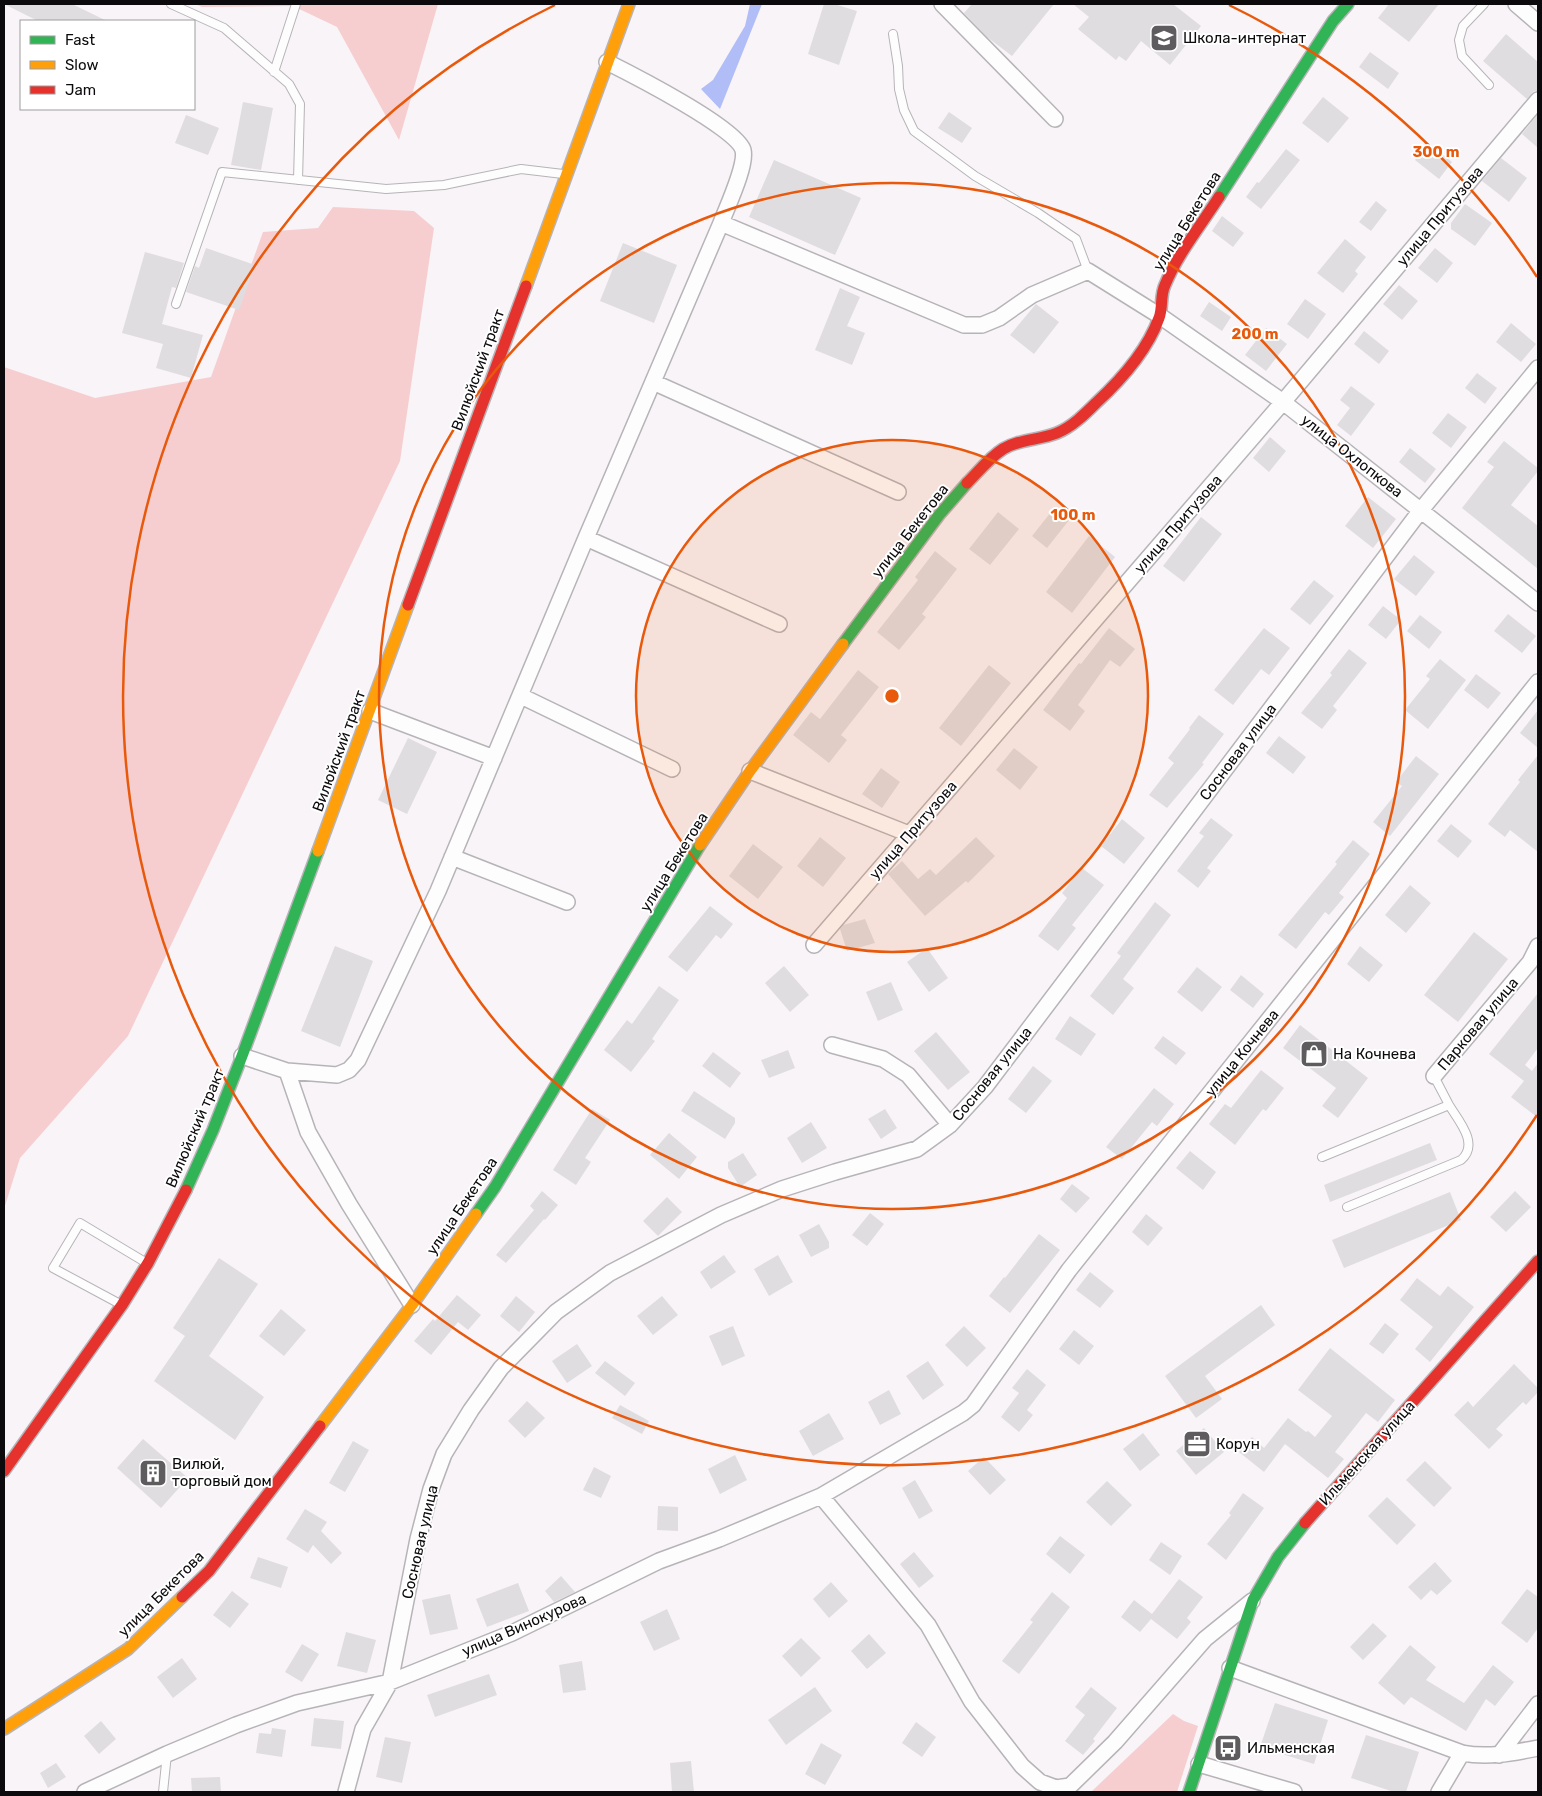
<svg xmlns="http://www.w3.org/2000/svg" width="1542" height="1796" viewBox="0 0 1542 1796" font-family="Rubik,sans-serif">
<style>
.green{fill:#f6cecf}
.water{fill:#b1bdf7}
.building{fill:#e0dde0}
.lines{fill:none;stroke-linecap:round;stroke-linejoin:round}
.lane-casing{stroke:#b7b4b7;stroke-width:10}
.street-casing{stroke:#b7b4b7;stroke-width:18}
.fast-casing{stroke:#b7b4b7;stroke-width:14}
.slow-casing{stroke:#b7b4b7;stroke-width:14}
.jam-casing{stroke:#b7b4b7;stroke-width:14}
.lane{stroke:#fefdfe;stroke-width:8}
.street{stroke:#fefdfe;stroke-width:15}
.fast{stroke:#30b455;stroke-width:11}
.slow{stroke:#ff9f0a;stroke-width:11}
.jam{stroke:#e5322d;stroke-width:11}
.ring{fill:none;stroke:#e8590c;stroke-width:2.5}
.labels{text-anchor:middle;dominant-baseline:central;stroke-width:4;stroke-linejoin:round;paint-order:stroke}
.poi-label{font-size:15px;fill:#0c0a0c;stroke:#fff;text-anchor:start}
.street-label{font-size:15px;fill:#0c0a0c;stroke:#fff}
.centre{fill:#e8590c;stroke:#fff;stroke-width:2.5}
.ring-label{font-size:15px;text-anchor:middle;font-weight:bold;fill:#e8590c;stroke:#fff;stroke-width:4;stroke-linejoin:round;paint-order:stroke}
</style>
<rect width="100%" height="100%" fill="#f8f4f8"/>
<path class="green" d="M195,4H438L399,140L337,27L293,6L202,7Z
M333,207L414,211L434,228L400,461L128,1036L20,1158L4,1209V367L95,398L211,377L263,232L318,228Z
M1173,1714L1184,1721L1198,1726L1177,1792H1091Z"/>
<path class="water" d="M750,4H762L720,109L701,89L713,80L745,26Z"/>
<path class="building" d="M4,4H72L107,21H38Z
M824,4H834L857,11L839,65L808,54Z
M972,4H1054L1012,56L987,37L964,13Z
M1073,4H1173L1201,26L1170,65L1141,41L1126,61L1119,56L1116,60L1078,29L1089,17Z
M1389,4H1439L1409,42L1378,18Z
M1506,34L1538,62V91H1534L1527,99L1483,61Z
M1370,52L1399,73L1388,89L1359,67Z
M1323,97L1349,118L1328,143L1302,123Z
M243,102L273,108L261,170L231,165Z
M949,112L972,128L962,143L938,128Z
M1538,114V148L1522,134Z
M186,115L219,128L208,155L175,143Z
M1428,143L1452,162L1439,179L1415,160Z
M1286,149L1300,160L1261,209L1246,197L1257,182L1259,183Z
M1501,158L1527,178L1509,202L1482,181Z
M774,160L861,198L835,255L749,217Z
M1376,201L1387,210L1371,231L1359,222Z
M1465,204L1492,223L1475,246L1451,229V223Z
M1222,216L1244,233L1233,247L1212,231Z
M1345,239L1366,257L1355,271L1358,274L1343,293L1317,273Z
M623,243L677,265L654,323L600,301Z
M206,248L255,265L239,310L186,292L195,266L199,268Z
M1435,248L1453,263L1437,283L1418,268Z
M145,252L184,263L176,288L172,287L162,324L203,335L191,378L156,368L163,344L122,333Z
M1399,285L1418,301L1402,320L1383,304Z
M840,288L860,297L847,326L865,333L852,365L815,350Z
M1305,299L1326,314L1308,339L1287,324Z
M1209,302L1231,317L1222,331L1200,316Z
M1036,304L1059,322L1034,354L1010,335Z
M1511,323L1536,344L1521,362L1496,342Z
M1266,328L1287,344L1266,371L1245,355Z
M1364,331L1389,351L1379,364L1354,344Z
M1477,373L1497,388L1485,404L1465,388Z
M1351,386L1375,404L1351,436L1337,425L1350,408L1340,400Z
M1448,413L1467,427L1451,448L1432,433Z
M1270,437L1286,451L1269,472L1253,458Z
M1504,441L1538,468V471L1511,505L1538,526V569L1462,508L1494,467L1487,462Z
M1410,448L1436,469L1425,483L1399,462Z
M1368,497L1396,519L1373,548L1345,526Z
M1055,507L1070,519L1047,548L1032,536Z
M998,512L1019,529L990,565L969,549Z
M1201,517L1222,534L1184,582L1163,566Z
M1089,536L1115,557L1072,613L1046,592Z
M935,551L957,569L922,614L926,617L899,650L877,632L918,580L915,577Z
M1414,555L1435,572L1416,596L1394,579Z
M1314,580L1334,596L1310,625L1290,609Z
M1383,606L1401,620L1386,639L1368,625Z
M1508,614L1536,636L1522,653L1494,631Z
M1420,615L1442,632L1429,649L1407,631Z
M1109,628L1135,649L1120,667L1110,660L1078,705L1085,711L1070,731L1043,710L1079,663L1081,664Z
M1264,628L1290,648L1269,675L1261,669L1233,705L1214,690Z
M1349,649L1367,663L1333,706L1337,710L1322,729L1301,713L1332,675L1330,673Z
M1440,659L1466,680L1428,729L1405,710L1430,679L1426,676Z
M989,665L1011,683L961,746L939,728Z
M858,670L879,687L841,735L847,740L829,763L793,735L811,712L820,719Z
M1476,674L1501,693L1488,709L1464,690Z
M1538,710V748L1520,733Z
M1199,715L1224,734L1202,763L1204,764L1167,808L1149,795L1174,763L1168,758L1190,729L1189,728Z
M1279,736L1306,757L1293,774L1266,753Z
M408,738L437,752L407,814L378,800Z
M1014,748L1038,767L1020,790L996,770Z
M1538,755V852L1510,830L1505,837L1488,824L1520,782L1518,780Z
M1416,756L1439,774L1390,836L1373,822L1402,786L1396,782Z
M881,768L900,782L882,808L862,794Z
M1211,818L1233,835L1207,868L1211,871L1198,888L1177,871L1204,836L1199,833Z
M1122,819L1145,838L1124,864L1101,846Z
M1451,824L1472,841L1458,858L1437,841Z
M820,837L846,858L823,887L797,866Z
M976,837L995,856L968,883L966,881L925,916L888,874L902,861L918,879L930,869L936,875Z
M1353,840L1370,854L1339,893L1344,897L1329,915L1325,912L1296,949L1278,935L1337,864L1335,862Z
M753,844L783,867L758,899L729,876Z
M1082,868L1104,885L1072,925L1076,928L1058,951L1038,936L1067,898L1062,893Z
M1410,885L1431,903L1406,933L1385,915Z
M1155,902L1171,915L1123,979L1134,988L1113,1015L1090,996L1121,956L1117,953Z
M710,906L733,924L721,939L716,935L687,972L668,957Z
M865,919L875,943L847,951L840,929L843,925Z
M1474,932L1508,959L1458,1022L1424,995Z
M335,946L373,961L340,1047L301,1031Z
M1360,946L1383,965L1369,982L1347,964Z
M927,948L948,978L929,992L907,962Z
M784,966L809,995L790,1012L765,983Z
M1197,967L1222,987L1202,1012L1177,992Z
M1241,975L1264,994L1253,1008L1230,990Z
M891,982L903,1010L878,1021L866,992Z
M659,986L679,1000L652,1039L655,1041L631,1072L604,1050L627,1020L632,1024Z
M1538,993V1048L1525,1065L1532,1071L1538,1063V1118L1511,1097L1524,1081L1489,1054Z
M1070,1016L1096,1034L1081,1056L1055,1039Z
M1300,1025L1368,1078L1338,1118L1322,1106L1336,1088L1283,1048Z
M936,1032L970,1072L948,1090L914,1051Z
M1163,1036L1186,1053L1176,1065L1154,1048Z
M788,1050L795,1068L769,1078L761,1060Z
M713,1052L741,1073L730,1088L702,1066Z
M1033,1066L1052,1081L1026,1113L1008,1099Z
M1261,1070L1284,1088L1266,1111L1263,1109L1235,1145L1209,1124L1225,1104L1231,1108Z
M1154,1088L1174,1104L1157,1126L1152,1122L1122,1159L1106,1147Z
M694,1091L735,1118V1123L725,1139L681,1111Z
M592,1109L610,1120L585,1158L591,1162L576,1185L553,1170Z
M885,1109L897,1128L881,1139L868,1119Z
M811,1122L827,1148L802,1163L787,1138Z
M669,1133L697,1157L679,1179L650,1155Z
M1430,1143L1437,1160L1330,1202L1324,1185Z
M1190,1151L1216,1172L1203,1190L1176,1168Z
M743,1153L757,1175L740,1187L728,1168V1162Z
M1072,1184L1090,1198L1076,1213L1060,1199Z
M542,1191L558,1205L545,1220L544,1219L506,1263L496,1255L534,1210L530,1206Z
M1515,1191L1531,1207L1506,1232L1490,1217Z
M1450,1192L1461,1220L1344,1268L1332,1240Z
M667,1197L682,1212L658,1236L643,1221Z
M870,1213L884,1224L867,1246L852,1235Z
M1146,1214L1163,1228L1148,1246L1132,1232Z
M819,1224L829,1242V1248L811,1257L799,1235Z
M1039,1234L1060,1250L1010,1313L989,1296L1004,1277L1005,1278Z
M724,1255L736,1272L711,1289L700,1272Z
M778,1255L793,1282L769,1296L754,1269Z
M219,1258L258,1284L209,1356L264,1397L235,1440L154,1381L185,1336L173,1328Z
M1090,1272L1114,1291L1100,1308L1076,1290Z
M1417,1278L1440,1296L1448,1286L1474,1307L1430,1362L1415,1349L1433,1327L1400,1300Z
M457,1295L481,1315L468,1330L458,1322L431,1355L414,1341L433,1319L435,1321Z
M516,1296L535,1312L519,1332L500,1316Z
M662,1296L678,1315L653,1335L637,1316Z
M1261,1305L1275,1325L1205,1376L1222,1399L1196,1418L1165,1376Z
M281,1309L306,1330L284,1356L259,1336Z
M1385,1323L1399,1334L1383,1354L1369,1344Z
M733,1326L745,1356L722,1366L709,1336Z
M964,1326L986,1348L967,1367L945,1345Z
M1074,1330L1094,1346L1079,1365L1059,1349Z
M577,1344L592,1366L567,1383L552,1361Z
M1330,1348L1395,1400L1378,1422L1366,1413L1335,1452L1344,1459L1328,1478L1285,1444L1264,1472L1239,1452L1252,1437L1264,1448L1288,1418L1306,1432L1308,1431L1315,1437L1332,1416L1298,1390Z
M605,1361L635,1383L625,1396L595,1373Z
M928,1361L944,1385L923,1400L906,1376Z
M1514,1364L1538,1388V1392L1526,1405L1523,1402L1496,1429L1503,1435L1489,1449L1454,1415L1468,1401L1473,1407Z
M1027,1369L1046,1385L1027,1410L1033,1415L1019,1432L1001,1417L1019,1393L1012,1388Z
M889,1390L901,1414L880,1425L868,1402Z
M527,1401L545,1418L525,1438L508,1421Z
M620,1405L649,1421L642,1434L612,1418Z
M829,1413L844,1439L813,1456L799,1431Z
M1204,1428L1224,1452L1196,1475L1176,1451Z
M1143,1433L1160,1455L1140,1471L1123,1449Z
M143,1439L188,1478L161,1508L117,1468Z
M353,1441L369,1450L345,1492L329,1483Z
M735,1455L747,1480L720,1494L708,1469Z
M984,1457L1006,1480L990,1495L968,1471Z
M1425,1461L1452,1488L1434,1507L1406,1480Z
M594,1467L611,1476L601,1498L583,1490Z
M915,1480L933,1511L919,1519L902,1488Z
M1107,1481L1132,1505L1111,1526L1086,1502Z
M1243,1493L1264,1508L1226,1560L1207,1544L1231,1515L1229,1513Z
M1387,1497L1416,1525L1397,1545L1368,1516Z
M658,1506L678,1507V1531L657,1530Z
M305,1509L327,1522L321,1531L342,1553L331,1564L313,1545L308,1553L286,1539Z
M1060,1536L1085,1555L1070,1574L1046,1554Z
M1161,1542L1182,1556L1170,1575L1149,1560Z
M914,1552L934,1576L919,1588L900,1564Z
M258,1557L288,1567L281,1588L250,1578Z
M1435,1562L1452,1581L1437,1595L1431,1590L1421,1600L1408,1587Z
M561,1576L575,1592L554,1602L545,1591Z
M1179,1579L1203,1597L1187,1618L1191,1622L1177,1639L1151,1619L1140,1632L1121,1617L1134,1600L1152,1614Z
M831,1582L848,1601L829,1618L813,1599Z
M518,1583L529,1611L487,1627L476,1599Z
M1527,1589L1538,1597V1628L1527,1643L1501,1623Z
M232,1591L249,1604L230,1628L213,1615Z
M1052,1592L1070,1607L1019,1674L1002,1661L1033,1622L1030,1620Z
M450,1594L458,1629L430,1635L422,1600Z
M667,1609L680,1639L654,1651L640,1622Z
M1373,1623L1387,1636L1363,1660L1350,1647Z
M346,1632L376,1640L367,1673L337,1666Z
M869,1634L886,1653L867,1669L851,1651Z
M801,1638L821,1658L801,1677L782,1656Z
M302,1644L319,1654L302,1682L285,1672Z
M1410,1645L1436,1667L1426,1680L1464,1703L1493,1665L1514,1682L1495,1706L1486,1699L1466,1731L1411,1697L1404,1705L1378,1683Z
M182,1658L197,1679L173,1698L157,1677Z
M582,1661L586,1690L563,1693L559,1665Z
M489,1674L497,1695L435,1717L427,1695Z
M815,1687L832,1711L786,1745L768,1720Z
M1091,1687L1117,1708L1093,1739L1095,1741L1083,1755L1065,1741L1085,1715L1075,1707Z
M1275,1703L1328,1720L1314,1764L1260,1747Z
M314,1718L344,1721L341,1749L311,1746Z
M101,1721L116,1739L99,1754L84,1736Z
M916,1722L936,1737L922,1757L902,1743Z
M272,1728L286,1730L282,1757L256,1753L259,1733L271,1734Z
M1366,1735L1419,1752L1406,1792H1394L1351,1778Z
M385,1737L411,1742L402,1783L376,1777Z
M821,1743L842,1755L825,1785L805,1774Z
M691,1761L694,1792H672L670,1763Z
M56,1763L66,1777L48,1788L40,1773Z
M220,1777L221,1792H192L191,1778Z"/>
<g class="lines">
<defs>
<path id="lane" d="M171,4L224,28L289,84L300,104L298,180
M1484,4L1463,26L1459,40L1462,56L1489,85
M893,34L898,66L899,89L904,110L914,131L975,176L1038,213L1076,239L1088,271
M274,72L296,4
M176,304L222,172L386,189L444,185L521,169L563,174
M1322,1157L1449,1105
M1347,1207L1461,1160C1480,1144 1458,1120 1449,1105C1444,1095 1439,1086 1434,1076
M120,1304L53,1268L80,1223L145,1262
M163,1792L167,1754"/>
<path id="street" d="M942,4L1055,119
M1516,4L1538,23
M607,62C631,74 737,128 743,150C747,165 727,207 721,223
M653,382L898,492
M586,538L779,624
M521,696L672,769
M370,711L494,758
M750,771L909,834
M452,857L567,902
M814,945L1283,402L1538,100
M832,1045L883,1059L908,1075L950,1125
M242,1056L287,1071L337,1075L349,1070L358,1060L438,891L586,538L721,223L964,325H982L999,318L1032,295L1088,271L1160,316L1283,402L1538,603
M287,1071L308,1132L349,1204L412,1305
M1434,1076L1530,962L1538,946
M821,1496L928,1625L972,1702L1022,1766L1040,1782L1056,1788L1070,1786L1115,1742L1205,1639L1252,1601
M1230,1668L1462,1753C1488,1758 1512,1753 1538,1748
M1499,1755L1538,1704
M1199,1764L1294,1792
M85,1792L167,1754L236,1725L297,1703L390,1682L512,1633L659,1561L719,1539L821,1496L963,1413L973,1405L1069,1270L1538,682
M346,1792L363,1729L390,1682L418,1539L431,1489L444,1454L471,1410L501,1368L556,1312L610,1273L721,1215L782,1189L835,1172L917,1149L950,1125L985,1087L1421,510L1538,368
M1439,1792L1462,1753"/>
<path id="fast" d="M1219,197L1333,21L1348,4
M843,644L939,515L967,483
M186,1190L213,1130L242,1056L318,851
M476,1214L495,1187L700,845
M1189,1792L1253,1600L1278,1557L1305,1523"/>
<path id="slow" d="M526,286L629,4
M700,845L750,771L843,644
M318,851L408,605
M320,1426L412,1305L476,1214
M4,1729L128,1649L182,1597"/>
<path id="jam" d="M967,483C978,472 989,458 1003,449C1019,439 1040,440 1057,433C1072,427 1085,414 1096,403C1121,380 1147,351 1159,318C1163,308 1160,295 1165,285C1177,255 1201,225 1219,197
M408,605L526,286
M4,1471L122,1305L148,1263L186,1190
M1305,1523L1538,1261
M182,1597L209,1571L320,1426"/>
</defs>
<use href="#lane" class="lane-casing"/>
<use href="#street" class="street-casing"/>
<use href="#fast" class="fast-casing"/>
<use href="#slow" class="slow-casing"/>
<use href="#jam" class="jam-casing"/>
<use href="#lane" class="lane"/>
<use href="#street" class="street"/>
<use href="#fast" class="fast"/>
<use href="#slow" class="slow"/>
<use href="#jam" class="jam"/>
</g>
<circle cx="892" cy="696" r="256" fill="#e8590c" fill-opacity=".12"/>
<g class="ring">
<circle cx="892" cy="696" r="256"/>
<circle cx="892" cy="696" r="513"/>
<path d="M1537 1115A769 769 0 1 1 555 5M1229 5A769 769 0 0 1 1537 277"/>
</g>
<defs>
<symbol id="school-square" viewBox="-11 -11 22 22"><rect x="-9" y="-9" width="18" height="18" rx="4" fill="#5f5c5f" stroke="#fff"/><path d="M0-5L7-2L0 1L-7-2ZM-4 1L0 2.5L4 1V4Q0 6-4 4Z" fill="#fff"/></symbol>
<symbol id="shop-square" viewBox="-11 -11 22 22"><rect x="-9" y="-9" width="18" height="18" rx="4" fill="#5f5c5f" stroke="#fff"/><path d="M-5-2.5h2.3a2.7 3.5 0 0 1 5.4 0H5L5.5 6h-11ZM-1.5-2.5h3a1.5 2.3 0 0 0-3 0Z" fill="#fff"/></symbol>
<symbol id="office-square" viewBox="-11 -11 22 22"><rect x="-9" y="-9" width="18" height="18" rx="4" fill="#5f5c5f" stroke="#fff"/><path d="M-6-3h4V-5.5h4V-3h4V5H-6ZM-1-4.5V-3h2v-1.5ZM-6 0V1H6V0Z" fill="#fff"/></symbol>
<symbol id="building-square" viewBox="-11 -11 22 22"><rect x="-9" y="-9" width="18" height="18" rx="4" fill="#5f5c5f" stroke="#fff"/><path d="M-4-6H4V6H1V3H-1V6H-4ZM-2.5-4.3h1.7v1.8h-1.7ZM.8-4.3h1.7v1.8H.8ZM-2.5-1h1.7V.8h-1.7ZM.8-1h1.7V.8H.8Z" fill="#fff"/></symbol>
<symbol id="bus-square" viewBox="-11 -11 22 22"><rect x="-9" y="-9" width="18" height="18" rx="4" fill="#5f5c5f" stroke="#fff"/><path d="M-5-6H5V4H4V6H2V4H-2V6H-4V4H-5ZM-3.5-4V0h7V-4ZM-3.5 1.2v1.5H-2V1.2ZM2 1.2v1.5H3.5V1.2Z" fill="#fff"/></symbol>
</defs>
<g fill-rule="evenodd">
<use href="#school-square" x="1148" y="22" width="32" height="32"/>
<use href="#shop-square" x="1298" y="1038" width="32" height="32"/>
<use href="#office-square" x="1181" y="1428" width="32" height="32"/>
<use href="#building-square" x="137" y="1457" width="32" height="32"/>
<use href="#bus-square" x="1212" y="1732" width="32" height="32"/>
</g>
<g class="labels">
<g class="poi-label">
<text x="1183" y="38">Школа-интернат</text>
<text x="1333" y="1054">На Кочнева</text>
<text x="1216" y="1444">Корун</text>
<text x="172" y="1464">Вилюй,<tspan x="172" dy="17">торговый дом</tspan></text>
<text x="1247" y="1748">Ильменская</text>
</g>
<g class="street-label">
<text transform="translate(1440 216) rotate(-50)">улица Притузова</text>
<text transform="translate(1187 221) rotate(-58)">улица Бекетова</text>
<text transform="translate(478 370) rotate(-70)">Вилюйский тракт</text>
<text transform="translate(1352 456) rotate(38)">улица Охлопкова</text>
<text transform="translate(1178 524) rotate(-49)">улица Притузова</text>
<text transform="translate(910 531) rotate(-52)">улица Бекетова</text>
<text transform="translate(339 751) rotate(-70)">Вилюйский тракт</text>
<text transform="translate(1238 752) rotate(-53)">Сосновая улица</text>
<text transform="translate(913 830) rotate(-49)">улица Притузова</text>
<text transform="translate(674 862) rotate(-58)">улица Бекетова</text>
<text transform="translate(1478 1024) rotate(-50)">Парковая улица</text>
<text transform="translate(1242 1053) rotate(-51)">улица Кочнева</text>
<text transform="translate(992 1074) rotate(-51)">Сосновая улица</text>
<text transform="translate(195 1128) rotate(-67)">Вилюйский тракт</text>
<text transform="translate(462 1206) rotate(-56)">улица Бекетова</text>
<text transform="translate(1367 1453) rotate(-48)">Ильменская улица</text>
<text transform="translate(420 1542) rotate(-77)">Сосновая улица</text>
<text transform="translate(161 1594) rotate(-45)">улица Бекетова</text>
<text transform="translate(524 1625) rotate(-24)">улица Винокурова</text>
</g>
</g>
<circle cx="892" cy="696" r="8" class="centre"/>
<g class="ring-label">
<text x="1436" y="157">300 m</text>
<text x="1255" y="339">200 m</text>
<text x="1073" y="520">100 m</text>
</g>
<rect width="1542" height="1796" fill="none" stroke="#0c0a0c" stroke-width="10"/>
<rect x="20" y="20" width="175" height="90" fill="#ffffff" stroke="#9e9d9e"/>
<rect x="30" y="36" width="25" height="8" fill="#30b455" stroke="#9e9d9e"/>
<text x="65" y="45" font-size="15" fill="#0c0a0c">Fast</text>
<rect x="30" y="61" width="25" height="8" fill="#ff9f0a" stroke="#9e9d9e"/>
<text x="65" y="70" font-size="15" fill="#0c0a0c">Slow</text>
<rect x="30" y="86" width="25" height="8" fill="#e5322d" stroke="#9e9d9e"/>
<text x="65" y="95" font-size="15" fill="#0c0a0c">Jam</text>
</svg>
